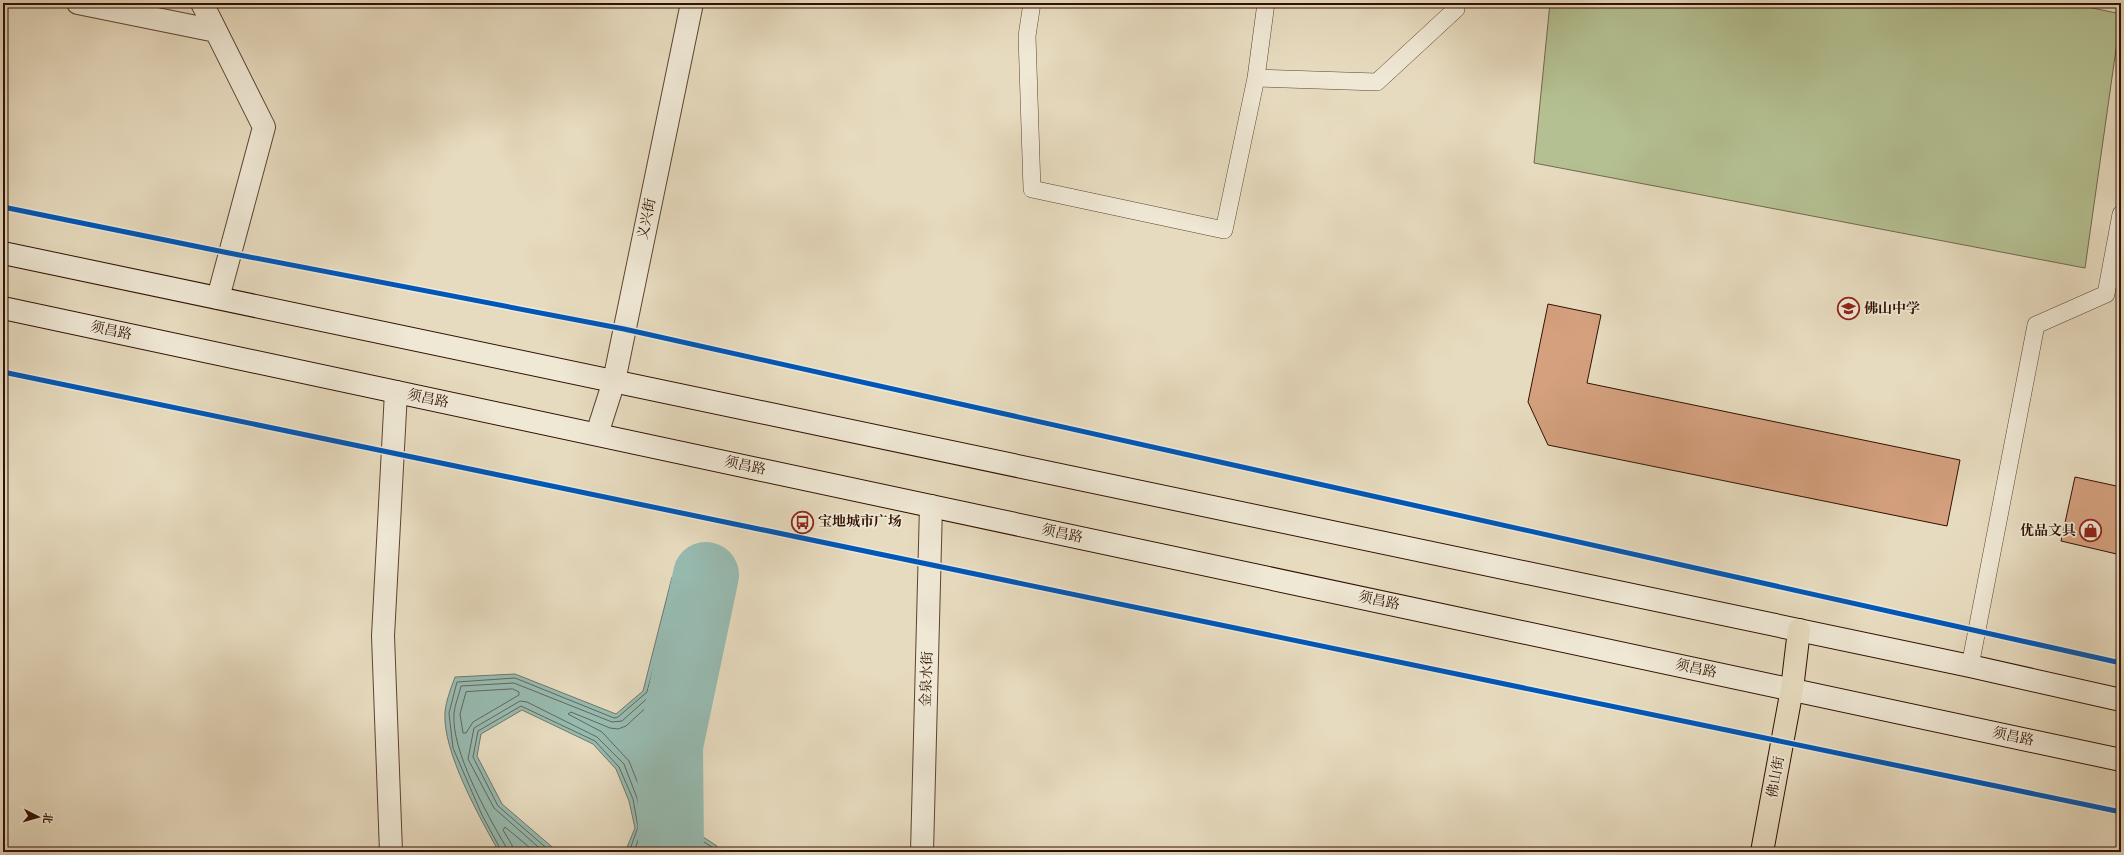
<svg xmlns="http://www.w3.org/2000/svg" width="2124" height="855" viewBox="0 0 2124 855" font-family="'IM FELL English','Noto Serif SC',serif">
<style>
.green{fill:#b4c092;stroke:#72684a}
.water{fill:#97bbb1;stroke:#6e776b}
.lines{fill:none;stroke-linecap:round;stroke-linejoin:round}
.shore{stroke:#64665a;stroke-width:1}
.river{stroke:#97bbb1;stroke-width:66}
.building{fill:#d4a07e;stroke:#311002}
.service-casing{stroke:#5e4331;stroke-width:18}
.minor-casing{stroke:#5e4331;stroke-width:24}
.tertiary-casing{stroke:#5e4331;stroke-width:24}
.secondary-casing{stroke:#311002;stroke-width:24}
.primary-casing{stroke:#311002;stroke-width:24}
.service{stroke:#efe8d5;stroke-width:17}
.minor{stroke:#efe8d5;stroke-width:22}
.tertiary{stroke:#efe8d5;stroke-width:22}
.secondary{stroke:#efe8d5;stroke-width:22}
.primary{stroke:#e7dbbf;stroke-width:22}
.cycleway-casing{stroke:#efe8d5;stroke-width:8}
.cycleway{stroke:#0057b8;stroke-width:5}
.labels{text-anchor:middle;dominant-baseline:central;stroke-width:3.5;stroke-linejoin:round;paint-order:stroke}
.street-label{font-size:14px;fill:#311002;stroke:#efe8d5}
.poi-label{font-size:14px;font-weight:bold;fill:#311002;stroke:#efe8d5;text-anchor:start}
</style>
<rect width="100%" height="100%" fill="#e7dbbf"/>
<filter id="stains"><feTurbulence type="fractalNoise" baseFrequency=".005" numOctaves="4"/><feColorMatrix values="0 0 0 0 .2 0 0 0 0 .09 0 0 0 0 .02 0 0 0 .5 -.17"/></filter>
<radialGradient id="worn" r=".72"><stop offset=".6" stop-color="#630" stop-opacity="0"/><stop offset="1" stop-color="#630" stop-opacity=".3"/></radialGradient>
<path class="green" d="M1550,3H2069L2121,14L2085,268L1534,163Z"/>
<path class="water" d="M672,577L734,587L693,765L686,826L717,846L716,852H625L635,828L629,801L616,769L593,744L522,710L481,734L477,756L502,804L558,852H499C480,818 442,751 445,712C446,701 451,688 455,677L515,674L616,714L643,691Z"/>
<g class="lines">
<path class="shore" d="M513,689L519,692V695L473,722L466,733H463L460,714L466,692Z
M502,852L482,815L453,748L449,713L457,682L515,678L614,718L618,717L647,692L676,582L729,592L689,764L682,825L684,830L712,847V852
M507,852L506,847C487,814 451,751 454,713C455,704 459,695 461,686L514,683L612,722L622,721L651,695L680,587L723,596L684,763L677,825L681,833L706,849L707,852
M513,852L512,845L503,830L505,827L535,852
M544,852L494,808L468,759L474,728L520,701L527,702L597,737L624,764L637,798L643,826L634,852
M551,852L498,806L473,757L478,731L521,706L595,741L619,767L633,799L638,827L629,852
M641,852L649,833V825L643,796L629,761L602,732L568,714L571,712L610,728L618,729L626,726L652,702L657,695L684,594L716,601L678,762L671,824L675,836L699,852"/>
<path class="river" d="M671,852L670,746L706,575"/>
</g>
<path class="building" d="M1548,304L1601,315L1587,383L1960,460L1947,526L1548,445L1528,402Z
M2075,477L2121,487V555L2061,541Z"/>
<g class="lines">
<defs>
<path id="service" d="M1032,3L1027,36L1032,189L1224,230L1256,78L1377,82L1456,9L1455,3
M1256,78L1266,3
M1970,666L2036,325L2106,294L2121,214"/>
<path id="minor" d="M78,3L216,31
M202,3L264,127L218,298
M391,852L383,636L396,392
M922,852L931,506"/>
<path id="tertiary" d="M597,434L614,381L692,3"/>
<path id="secondary" d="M3,253L1970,666L2121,700
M3,308L2121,760"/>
<path id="primary" d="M1762,852L1792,689L1799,630"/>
</defs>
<use href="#service" class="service-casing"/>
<use href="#minor" class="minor-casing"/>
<use href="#tertiary" class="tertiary-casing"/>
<use href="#secondary" class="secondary-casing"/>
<use href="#primary" class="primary-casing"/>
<use href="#service" class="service"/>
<use href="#minor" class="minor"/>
<use href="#tertiary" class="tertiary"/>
<use href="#secondary" class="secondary"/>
<use href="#primary" class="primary"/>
<defs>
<path id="cycleway" d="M3,207L229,253L624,329L2121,663
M3,372L2121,812"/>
</defs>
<use href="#cycleway" class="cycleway-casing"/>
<use href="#cycleway" class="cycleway"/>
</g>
<defs>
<symbol id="school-ring" viewBox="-11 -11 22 22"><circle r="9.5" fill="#efe8d5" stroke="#8f2418" stroke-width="1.5"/><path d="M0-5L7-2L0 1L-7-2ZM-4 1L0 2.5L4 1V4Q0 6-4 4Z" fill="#8f2418"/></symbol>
<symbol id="bus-ring" viewBox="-11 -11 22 22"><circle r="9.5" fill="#efe8d5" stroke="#8f2418" stroke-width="1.5"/><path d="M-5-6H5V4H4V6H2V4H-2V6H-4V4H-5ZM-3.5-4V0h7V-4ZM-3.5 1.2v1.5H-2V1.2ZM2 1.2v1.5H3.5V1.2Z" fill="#8f2418"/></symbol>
<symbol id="shop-ring" viewBox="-11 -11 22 22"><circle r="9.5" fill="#efe8d5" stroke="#8f2418" stroke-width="1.5"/><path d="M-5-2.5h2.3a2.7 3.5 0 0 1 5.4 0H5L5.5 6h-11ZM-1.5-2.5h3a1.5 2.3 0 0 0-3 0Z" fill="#8f2418"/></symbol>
</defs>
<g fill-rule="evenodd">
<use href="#school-ring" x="1836" y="296" width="25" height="25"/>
<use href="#bus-ring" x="790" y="510" width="25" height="25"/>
<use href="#shop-ring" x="2078" y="518" width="25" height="25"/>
</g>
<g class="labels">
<g class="street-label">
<text transform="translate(647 219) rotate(-78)">义兴街</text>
<text transform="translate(111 331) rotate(12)">须昌路</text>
<text transform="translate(428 399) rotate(12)">须昌路</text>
<text transform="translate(745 466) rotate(12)">须昌路</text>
<text transform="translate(1062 534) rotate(12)">须昌路</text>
<text transform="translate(1379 601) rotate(12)">须昌路</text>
<text transform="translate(1696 669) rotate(12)">须昌路</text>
<text transform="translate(927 679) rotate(-88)">金泉水街</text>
<text transform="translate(2013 737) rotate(12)">须昌路</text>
<text transform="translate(1776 777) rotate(-80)">佛山街</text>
</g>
<g class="poi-label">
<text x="1864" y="309">佛山中学</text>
<text x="818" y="522">宝地城市广场</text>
<text x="2076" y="531" text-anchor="end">优品文具</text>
</g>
</g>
<rect width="2124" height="855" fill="none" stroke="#e7dbbf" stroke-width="16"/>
<rect x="4" y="4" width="2116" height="847" fill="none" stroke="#311002" stroke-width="2"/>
<rect x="8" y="8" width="2108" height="839" fill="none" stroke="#311002"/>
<g transform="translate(38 817) rotate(96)" stroke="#efe8d5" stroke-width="3" paint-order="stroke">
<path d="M0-3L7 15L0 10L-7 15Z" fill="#311002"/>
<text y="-6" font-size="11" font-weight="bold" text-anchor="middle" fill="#311002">北</text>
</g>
<rect width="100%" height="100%" filter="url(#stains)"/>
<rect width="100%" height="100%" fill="url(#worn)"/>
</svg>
